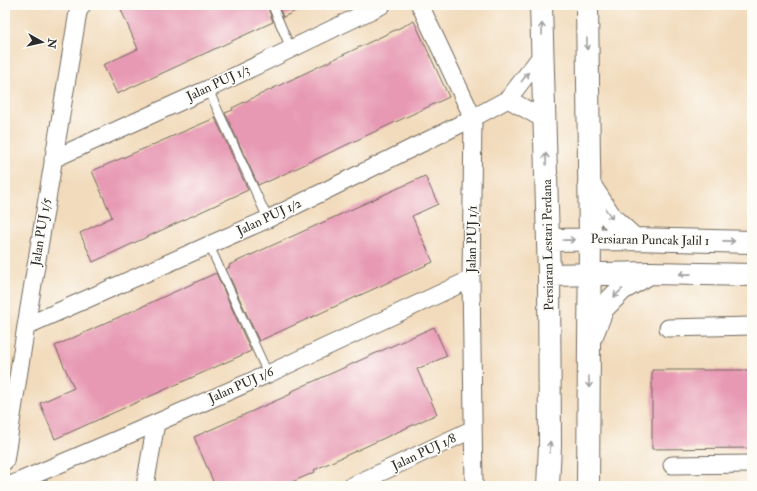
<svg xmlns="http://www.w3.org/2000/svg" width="757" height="491" viewBox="0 0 757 491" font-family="'IM FELL Double Pica',serif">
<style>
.building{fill:#e798b2}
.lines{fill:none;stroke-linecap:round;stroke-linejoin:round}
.lane-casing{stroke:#71695e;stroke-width:10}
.street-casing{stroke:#71695e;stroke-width:19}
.secondary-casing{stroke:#71695e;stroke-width:24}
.lane{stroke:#fff;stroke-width:8}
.street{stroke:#fff;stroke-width:17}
.secondary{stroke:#fff;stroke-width:22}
.oneway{stroke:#a0a0a0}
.labels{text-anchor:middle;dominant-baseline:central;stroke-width:3.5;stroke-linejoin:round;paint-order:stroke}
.street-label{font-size:13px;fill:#2b2b2b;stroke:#fdfcf7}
</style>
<rect width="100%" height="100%" fill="#fdfcf7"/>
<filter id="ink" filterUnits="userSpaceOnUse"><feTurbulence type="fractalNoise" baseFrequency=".025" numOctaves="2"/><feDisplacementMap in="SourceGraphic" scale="8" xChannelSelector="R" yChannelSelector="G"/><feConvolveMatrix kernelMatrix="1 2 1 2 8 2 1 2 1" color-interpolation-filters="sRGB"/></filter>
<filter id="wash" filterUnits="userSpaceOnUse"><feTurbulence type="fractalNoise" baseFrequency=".012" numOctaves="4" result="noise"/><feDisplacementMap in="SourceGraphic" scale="16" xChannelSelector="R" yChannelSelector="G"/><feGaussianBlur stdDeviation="0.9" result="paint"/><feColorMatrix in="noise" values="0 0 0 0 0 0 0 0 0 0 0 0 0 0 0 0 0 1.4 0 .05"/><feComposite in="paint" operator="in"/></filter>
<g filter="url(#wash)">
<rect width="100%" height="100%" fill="#f2dbbc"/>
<g id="blocks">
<path class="building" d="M119,5H267L273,22L117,94L103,65L138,49Z
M278,5H309L283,17Z
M414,21L449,97L267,182V181L258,185L225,113L233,110L232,108Z
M215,118L248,190L93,262L80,233L112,217L92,171Z
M425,176L438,204L412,216L433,262L259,341L226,269L230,267L229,265Z
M216,273L251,351L55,439L40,403L74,388L55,346Z
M434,327L447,356L417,369L437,414L314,470L315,472L283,486H215L194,437L291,394L290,392Z
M652,370H752V448L652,449Z"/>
</g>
</g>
<g filter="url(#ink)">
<use href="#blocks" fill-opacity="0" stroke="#71695e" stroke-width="1"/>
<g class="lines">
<defs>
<path id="lane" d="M272,5L291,49
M208,89L268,219
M209,245L268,374"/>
<path id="street" d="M420,5L473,118L471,279L474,486
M508,99L545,120
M53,159L208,89L382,5
M26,326L209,245L268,219L473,118L508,99L542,55
M668,328L752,326
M5,461L26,326L78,12L82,5
M672,465L752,464
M8,486L156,423L268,374L471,279
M145,486L156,423
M352,486L473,429"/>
<path id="secondary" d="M541,5L549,275L550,446L548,486
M587,5L590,239L589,343L588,486
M589,184L611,218L634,239
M548,240L634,239L752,242
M549,275L651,273L752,275
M592,335L603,308L622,289L648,274"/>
</defs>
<use href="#lane" class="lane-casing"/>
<use href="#street" class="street-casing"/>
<use href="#secondary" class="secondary-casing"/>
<use href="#lane" class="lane"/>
<use href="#street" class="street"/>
<use href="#secondary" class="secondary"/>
</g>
<defs><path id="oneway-shaft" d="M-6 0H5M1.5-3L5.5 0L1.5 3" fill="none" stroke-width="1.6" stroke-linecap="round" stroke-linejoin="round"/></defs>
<g class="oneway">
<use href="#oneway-shaft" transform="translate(542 29) rotate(-91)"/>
<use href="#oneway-shaft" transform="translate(587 44) rotate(89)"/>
<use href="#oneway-shaft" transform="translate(525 77) rotate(-52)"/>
<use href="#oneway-shaft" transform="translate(546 159) rotate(-92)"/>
<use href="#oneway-shaft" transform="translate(609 214) rotate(55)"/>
<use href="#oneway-shaft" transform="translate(569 240) rotate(-1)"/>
<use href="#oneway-shaft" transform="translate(729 241) rotate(1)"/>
<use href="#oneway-shaft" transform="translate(685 274) rotate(-179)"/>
<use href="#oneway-shaft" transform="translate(618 293) rotate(136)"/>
<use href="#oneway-shaft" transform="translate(589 382) rotate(90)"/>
<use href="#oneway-shaft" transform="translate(550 447) rotate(-89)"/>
</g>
</g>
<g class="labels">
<g class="street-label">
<text transform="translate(218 83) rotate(-25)">Jalan PUJ 1/3</text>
<text transform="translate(269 217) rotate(-25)">Jalan PUJ 1/2</text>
<text transform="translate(41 232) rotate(-81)">Jalan PUJ 1/5</text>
<text transform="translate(472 239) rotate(-89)">Jalan PUJ 1/1</text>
<text transform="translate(650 240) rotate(1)">Persiaran Puncak Jalil 1</text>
<text transform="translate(548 245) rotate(-91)">Persiaran Lestari Perdana</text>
<text transform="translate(241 385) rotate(-24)">Jalan PUJ 1/6</text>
<text transform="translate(424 452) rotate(-25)">Jalan PUJ 1/8</text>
</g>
</g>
<rect width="757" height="491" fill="none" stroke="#fdfcf7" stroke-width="20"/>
<g transform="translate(42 42) rotate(98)" stroke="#fdfcf7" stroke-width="3" paint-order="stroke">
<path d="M0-3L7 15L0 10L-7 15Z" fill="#2b2b2b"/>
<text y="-6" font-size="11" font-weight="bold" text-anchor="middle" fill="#2b2b2b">N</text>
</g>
</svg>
